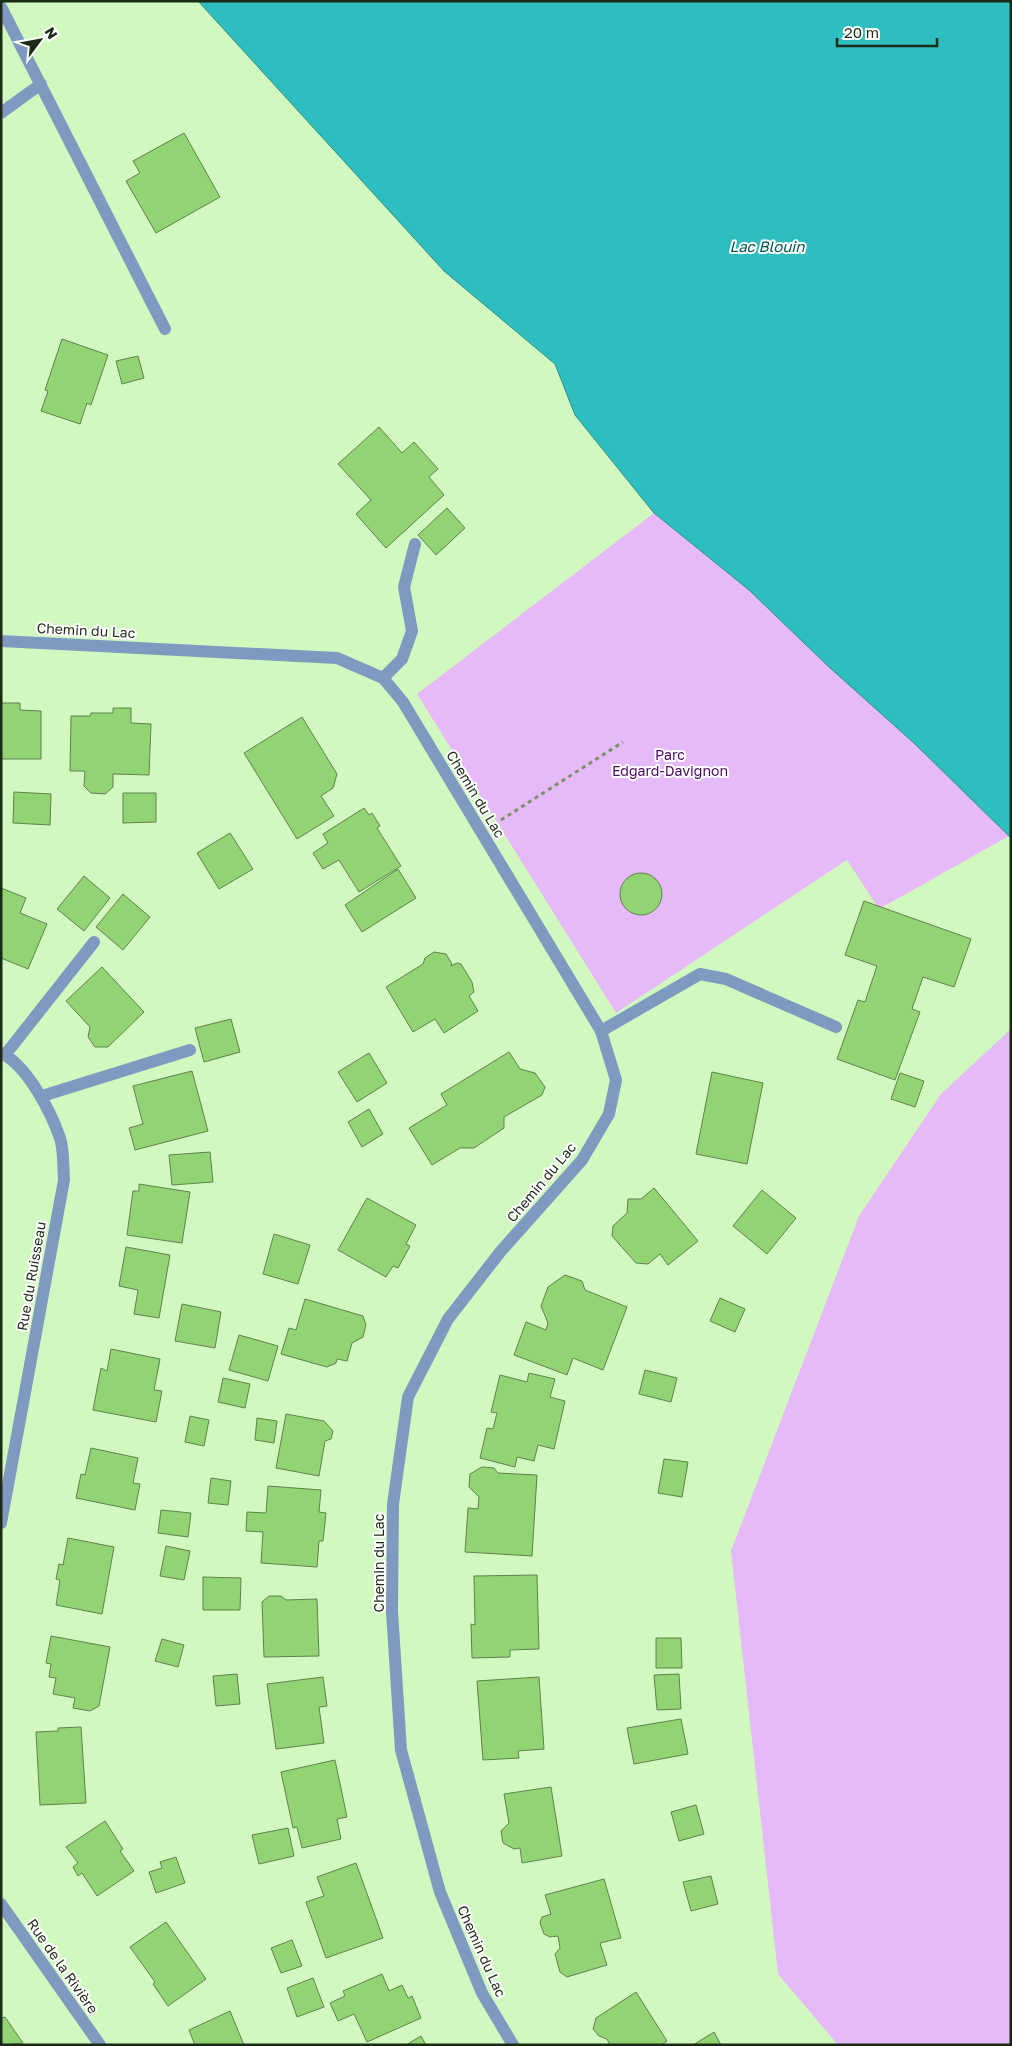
<svg xmlns="http://www.w3.org/2000/svg" width="1012" height="2046" viewBox="0 0 1012 2046" font-family="'Golos Text',sans-serif">
<style>
.green{fill:#e6b9f8}
.water{fill:#2ebec0;stroke:#28928c}
.building{fill:#92d373;stroke:#5f824e}
.lines{fill:none;stroke-linecap:round;stroke-linejoin:round}
.path{stroke:#78936b;stroke-width:3;stroke-dasharray:4 4;stroke-linecap:butt}
.lane{stroke:#7e9ac0;stroke-width:12}
.street{stroke:#7e9ac0;stroke-width:12}
.labels{text-anchor:middle;dominant-baseline:central;stroke-width:4;stroke-linejoin:round;paint-order:stroke}
.street-label{font-size:14px;fill:#1b2a14;stroke:#fff}
.park-label{font-size:14px;fill:#49095d;stroke:#fff}
.water-label{font-size:15px;font-style:italic;fill:#005455;stroke:#fff}
</style>
<rect width="100%" height="100%" fill="#d1f9bf"/>
<path class="green" d="M654,513L749,590L829,667L915,744L1009,836L879,909L847,860L616,1013L417,694Z
M1011,1029V2045H838L778,1974L731,1551L859,1216L941,1094Z"/>
<path class="water" d="M198,1H1011V838L915,744L829,667L749,590L654,513L575,415L555,364L444,271Z"/>
<path class="building" d="M184,133L220,197L156,233L126,181L140,173L133,161Z
M62,339L108,355L91,405L87,403L80,424L41,411L48,391L45,390Z
M138,356L144,378L122,384L116,361Z
M379,427L402,453L414,442L438,469L429,477L444,495L386,548L356,514L371,500L338,464Z
M447,508L465,528L436,555L418,535Z
M1,703H20V710L41,711V759H1Z
M113,708H131V723L151,724L149,775L113,774V787L105,794L91,793L84,786L85,771H70L71,716H90L91,713H113Z
M302,717L337,774L333,788L321,796L334,816L297,839L244,753Z
M14,792L51,794L50,825L13,823Z
M123,793H156V822L123,823Z
M364,808L369,815L372,813L380,826L377,828L401,866L359,892L339,860L323,869L313,853L328,843L323,834Z
M230,833L253,869L219,889L197,853Z
M398,869L416,898L362,932L345,905Z
M620 894a21 21 0 1 1 42 0a21 21 0 1 1-42 0Z
M84,876L110,898L84,931L57,909Z
M1,888L26,898L20,913L47,924L28,969L1,958Z
M123,894L150,917L123,950L96,927Z
M864,901L971,939L954,987L923,977L912,1009L920,1012L895,1080L837,1059L858,1000L865,1002L877,966L845,955Z
M434,952L446,954L452,964L451,966L457,963L461,964L472,982L474,992L469,996L478,1011L444,1033L435,1019L413,1032L386,987L423,964L425,958Z
M102,967L144,1012L108,1047H95L88,1037L90,1027L66,1001Z
M231,1019L240,1052L204,1062L195,1028Z
M509,1052L520,1069L535,1073L545,1087L542,1095L504,1117V1128L474,1148H460L432,1165L409,1128L447,1105L441,1094Z
M369,1053L387,1083L357,1102L338,1072Z
M192,1071L208,1131L135,1150L129,1128L143,1124L133,1086Z
M712,1072L763,1083L747,1164L696,1154Z
M900,1073L924,1081L915,1107L891,1099Z
M369,1109L383,1134L362,1147L348,1122Z
M210,1152L213,1182L172,1185L169,1155Z
M139,1184L190,1192L182,1243L127,1235L133,1191H139Z
M654,1188L698,1241L668,1265L660,1254L648,1264L636,1263L612,1236L613,1226L627,1213L628,1199H641Z
M762,1190L796,1218L767,1254L733,1226Z
M367,1198L416,1225L406,1244L410,1246L398,1268L393,1266L386,1277L338,1250Z
M274,1234L310,1245L298,1284L263,1274Z
M126,1247L170,1255L159,1318L134,1314L138,1290L119,1286Z
M565,1275L582,1281L585,1290L627,1307L603,1370L573,1358L567,1375L514,1355L526,1322L546,1330L548,1323L541,1306L548,1287Z
M720,1298L745,1309L735,1332L710,1321Z
M305,1299L363,1316L366,1325L363,1337L352,1343L347,1361L337,1359L336,1363L327,1367L281,1354L289,1328L296,1330Z
M182,1304L221,1312L215,1348L175,1341Z
M239,1335L278,1346L268,1381L229,1370Z
M111,1349L160,1359L154,1390L162,1391L156,1422L93,1410L101,1368L107,1371Z
M645,1370L677,1378L671,1402L639,1394Z
M529,1373L555,1379L550,1397L565,1401L554,1449L538,1445L534,1461L517,1457L515,1467L480,1458L487,1428L493,1429L497,1413L491,1412L500,1375L527,1382Z
M223,1378L250,1384L245,1408L218,1402Z
M286,1414L324,1421L333,1431L331,1439L325,1441L319,1476L276,1468Z
M190,1416L209,1420L204,1446L185,1442Z
M257,1418L277,1421L274,1443L255,1440Z
M91,1448L138,1458L133,1483L140,1484L135,1510L76,1498L81,1474L85,1475Z
M664,1459L688,1462L682,1497L658,1493Z
M482,1467L494,1468L498,1473L537,1475L532,1556L465,1552L468,1508L478,1509L479,1497L469,1487L470,1474Z
M211,1478L231,1481L228,1505L208,1503Z
M268,1486L321,1490L319,1512L326,1513L323,1541H319L317,1567L261,1563L263,1532L246,1531L247,1512L266,1513Z
M161,1510L191,1513L188,1537L158,1533Z
M68,1538L114,1547L102,1614L56,1605L60,1580L56,1579L59,1564L63,1565Z
M166,1546L190,1551L184,1580L160,1576Z
M537,1575L539,1649L510,1650V1657L472,1658L471,1624L475,1625L474,1576Z
M203,1577L241,1578L240,1610H203Z
M269,1596H281L286,1600L317,1599L319,1656L264,1657L262,1602Z
M51,1636L110,1647L99,1706L90,1711L73,1708L75,1698L53,1694L56,1678L49,1677L51,1664L46,1663Z
M656,1638H681L682,1668H656Z
M162,1639L184,1645L178,1667L155,1661Z
M237,1674L240,1704L216,1706L213,1676Z
M679,1674L681,1709L657,1710L654,1675Z
M323,1677L327,1706L319,1707L324,1743L276,1749L267,1684Z
M539,1677L544,1749L518,1751L519,1758L483,1760L477,1681Z
M681,1719L688,1754L634,1764L627,1728Z
M81,1727L86,1803L40,1805L36,1732L58,1731V1728Z
M335,1760L347,1817L337,1819L341,1839L302,1848L297,1827L293,1828L281,1772Z
M551,1787L562,1856L522,1863L520,1848L514,1849L503,1843L501,1831L509,1823L504,1794Z
M696,1805L704,1834L679,1841L671,1812Z
M105,1821L123,1849L120,1851L134,1871L97,1896L82,1873L78,1876L73,1867L78,1863L66,1847Z
M288,1828L294,1856L259,1864L252,1835Z
M176,1857L185,1883L156,1893L149,1872L162,1868L160,1862Z
M356,1863L383,1938L326,1958L306,1902L324,1896L317,1877Z
M711,1876L718,1904L691,1911L683,1882Z
M604,1879L621,1938L600,1943L607,1965L567,1977L560,1972L555,1954L560,1948L558,1936L550,1937L544,1934L540,1923L542,1917L551,1914L545,1895Z
M166,1922L206,1979L168,2006L153,1984L155,1982L130,1947Z
M292,1940L302,1966L281,1973L271,1948Z
M382,1974L389,1991L402,1985L408,1998L412,1996L421,2018L367,2042L354,2014L338,2021L330,2003L345,1996L343,1991Z
M313,1978L324,2007L297,2017L287,1988Z
M636,1992L667,2041L661,2045H610L607,2039L599,2036L593,2029L596,2018Z
M230,2011L244,2045H195L189,2030Z
M1,2016L2,2018L5,2017L23,2043L1,2045Z
M714,2032L721,2045H693Z
M421,2036L426,2045H406Z"/>
<g class="lines">
<path class="path" d="M501,820L623,742"/>
<path class="lane" d="M1,7L165,329
M1,113L41,84
M383,678L402,659L412,631L404,587L415,544
M601,1031L700,974L726,979L836,1027
M5,1055L94,942
M42,1096L190,1050"/>
<path class="street" d="M1,641L337,658L383,678L403,702L601,1031L616,1080L609,1114L582,1160L501,1251L448,1319L408,1397L393,1504L392,1612L401,1750L440,1892L482,1993L513,2045
M1,1053C27,1065 51,1112 60,1138C64,1150 63,1167 64,1180L1,1523
M1,1904L100,2045"/>
</g>
<g class="labels">
<g class="street-label">
<text transform="translate(86 630) rotate(3)">Chemin du Lac</text>
<text transform="translate(476 794) rotate(59)">Chemin du Lac</text>
<text transform="translate(541 1182) rotate(-50)">Chemin du Lac</text>
<text transform="translate(31 1276) rotate(-80)">Rue du Ruisseau</text>
<text transform="translate(378 1563) rotate(-90)">Chemin du Lac</text>
<text transform="translate(482 1951) rotate(66)">Chemin du Lac</text>
<text transform="translate(63 1966) rotate(55)">Rue de la Rivière</text>
</g>
<g class="park-label">
<text x="670" y="754">Parc<tspan x="670" dy="16">Edgard-Davignon</tspan></text>
</g>
<g class="water-label">
<text x="767" y="246">Lac Blouin</text>
</g>
</g>
<rect width="1012" height="2046" fill="none" stroke="#1b2a14" stroke-width="5"/>
<g transform="translate(40 40) rotate(58)" stroke="#ffffff" stroke-width="4" paint-order="stroke">
<path d="M0-4L9 19L0 12L-9 19Z" fill="#1b2a14"/>
<text y="-8" font-size="14" font-weight="bold" text-anchor="middle" fill="#1b2a14">N</text>
</g>
<path d="M837 38v8h100v-8" fill="none" stroke="#1b2a14" stroke-width="2.5"/>
<text x="844" y="38" font-size="15" fill="#1b2a14" stroke="#ffffff" stroke-width="4" paint-order="stroke">20 m</text>
</svg>
